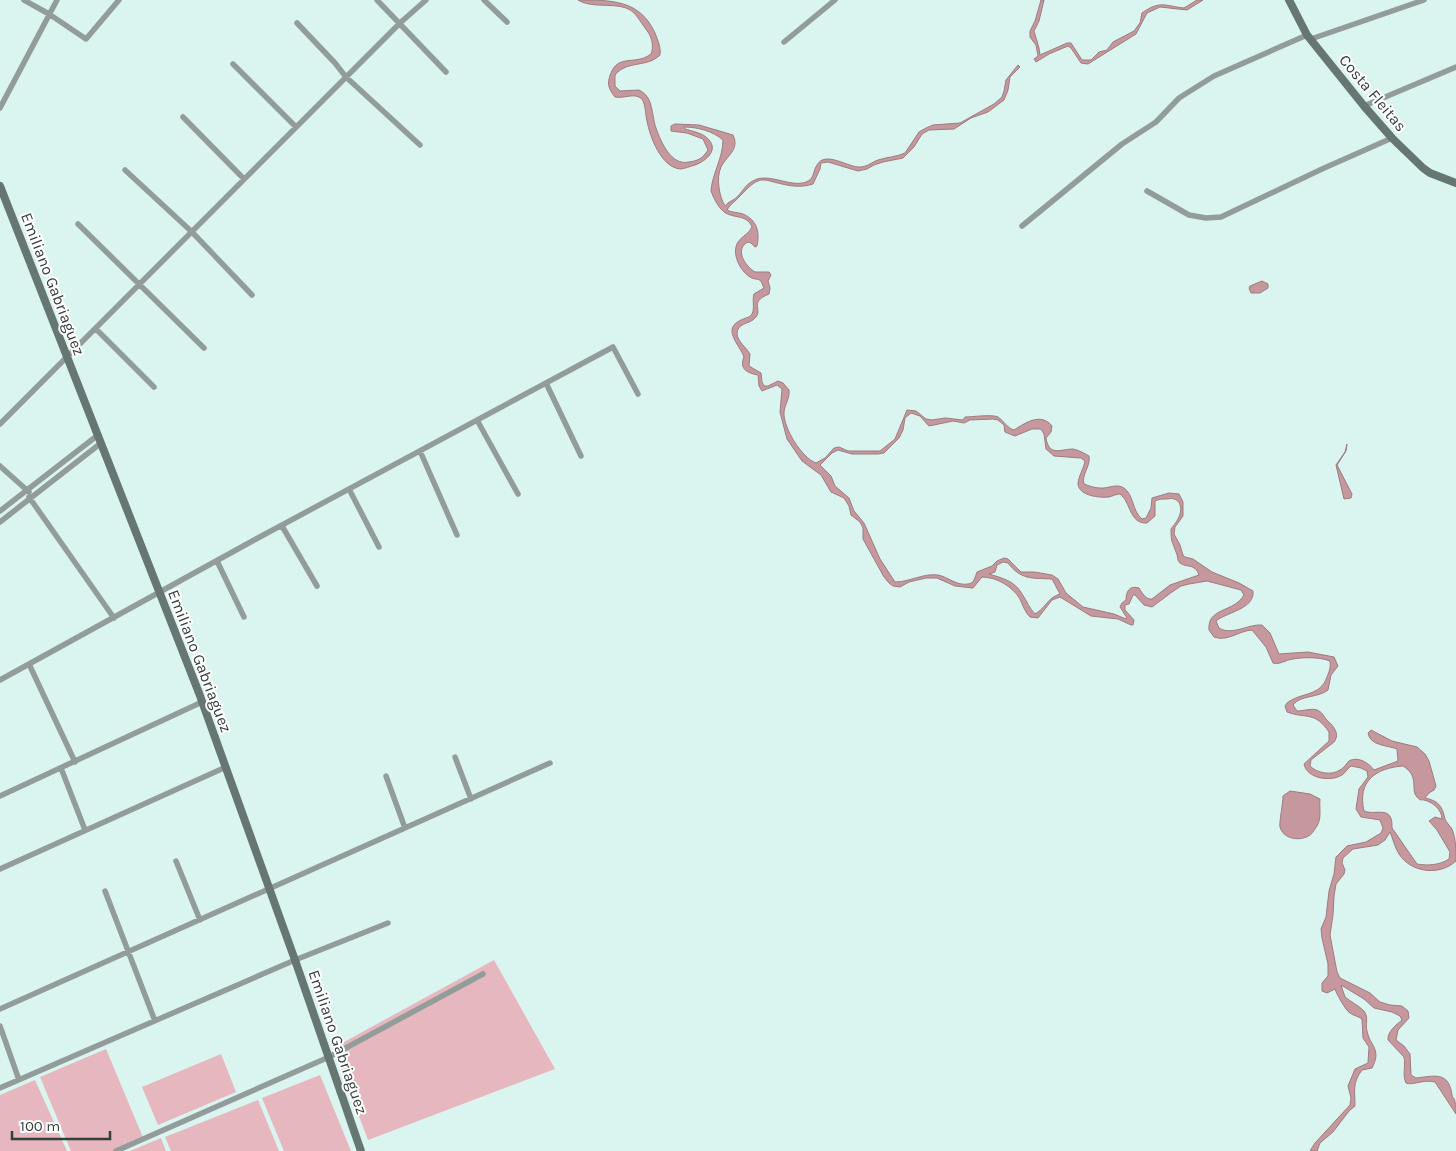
<svg xmlns="http://www.w3.org/2000/svg" width="1456" height="1151" viewBox="0 0 1456 1151" font-family="Karla,sans-serif">
<style>
.green{fill:#e6b7be}
.water{fill:#c7979e;stroke:#9b7c81;fill-rule:evenodd}
.lines{fill:none;stroke-linecap:round;stroke-linejoin:round}
.minor{stroke:#929c9a;stroke-width:5.5}
.secondary{stroke:#667673;stroke-width:8}
.labels{text-anchor:middle;dominant-baseline:central;stroke-width:4;stroke-linejoin:round;paint-order:stroke}
.street-label{font-size:16px;fill:#343e3c;stroke:#fff}
</style>
<rect width="100%" height="100%" fill="#daf4ef"/>
<path class="green" d="M494,960L555,1069L368,1140L333,1048Z
M106,1049L144,1140L118,1151H71L40,1077Z
M221,1054L236,1092L158,1125L142,1087Z
M320,1075L351,1151H284L262,1098Z
M35,1080L67,1151H0V1095Z
M258,1100L279,1151H171L165,1137Z
M161,1138L166,1151H130Z"/>
<path class="water" d="M578,0C612,0 640,0 655,33C658,41 661,47 660,55C647,68 627,60 615,75V86L620,91L639,90C654,97 651,114 656,128C661,142 671,166 689,162C698,161 703,158 708,150L703,139L687,133L671,131V126L675,124L699,125L733,135C740,150 727,155 721,167C716,178 719,196 725,206C729,201 733,201 737,197C744,190 746,183 757,179C774,174 797,191 811,179C814,175 814,169 817,165C825,150 849,168 860,167C867,167 872,162 878,160C887,157 896,157 905,153L919,132L926,128L933,125L960,123L994,104L1002,97L1004,91L1006,80L1018,65L1020,67L1010,77L1008,90L1004,100L988,112L971,118L954,129L929,130L922,134L914,147L903,158L883,162L874,165L867,169L858,171L828,162L821,163L820,169L813,184C801,188 789,186 778,183C772,182 764,178 758,181C752,183 745,191 740,196C735,202 731,203 727,210C732,213 738,212 743,214C757,220 760,232 757,246L755,247L751,243L748,242C734,249 745,266 755,272H769L771,275L768,281L770,288L769,294C747,303 765,310 754,319C749,324 737,323 737,334C738,342 746,347 750,354L749,366L761,373L762,382L764,386H768L778,381L783,383L789,390C790,398 785,404 784,412C783,428 802,458 816,463L825,458L834,448L839,447L848,451H880L895,439L907,410L916,411L926,419L932,420L945,418L963,420L965,417C972,417 992,414 998,417C1004,421 1007,428 1014,430C1025,423 1041,412 1052,426L1051,432L1046,438C1049,457 1061,449 1073,449C1078,450 1084,453 1089,456C1091,466 1081,475 1084,484C1089,486 1095,488 1100,488C1108,489 1116,483 1124,488C1134,495 1132,511 1142,519L1146,518L1151,508L1152,498L1169,493L1179,494L1183,502V516L1175,527L1174,534L1180,545L1183,555L1185,557L1193,559L1212,572L1239,583L1253,591C1255,609 1227,612 1216,621L1219,628C1232,636 1248,624 1262,625L1270,633L1279,654L1308,652L1334,657L1338,666L1331,675L1328,690C1318,698 1300,695 1293,705L1297,711C1303,711 1312,708 1317,710C1322,712 1323,715 1326,719C1332,725 1341,733 1334,742L1311,760L1310,766C1317,773 1331,776 1340,770C1344,768 1346,764 1349,761C1358,756 1369,763 1374,770L1398,761L1397,749C1387,745 1370,746 1368,733L1371,730L1392,741L1417,747L1425,754L1429,761L1436,786L1434,790L1429,793L1425,798C1439,801 1442,806 1445,819C1446,822 1450,826 1452,829C1456,839 1456,849 1456,861C1440,876 1411,873 1399,854C1395,848 1393,839 1390,832L1385,840L1378,845L1353,849L1343,858L1342,863L1345,870L1344,874L1336,884L1334,896L1333,915L1330,935L1337,972L1340,978L1370,993L1380,1002L1390,1005L1402,1006L1408,1011L1409,1018L1398,1030L1396,1040L1404,1046L1410,1054L1411,1075L1416,1078C1434,1076 1449,1071 1452,1095C1453,1100 1454,1096 1455,1102C1456,1105 1456,1110 1456,1114L1435,1082C1423,1079 1412,1086 1406,1083C1402,1074 1406,1067 1404,1057L1388,1040C1387,1032 1396,1025 1402,1020L1400,1016L1392,1012L1374,1008L1364,999L1341,985L1345,997C1351,1002 1358,1005 1364,1011C1369,1018 1365,1024 1367,1031C1370,1046 1382,1049 1372,1068L1362,1070C1352,1083 1355,1091 1355,1106L1349,1111L1333,1132L1320,1143L1317,1151H1310L1315,1143L1350,1105L1351,1098L1348,1086L1355,1069L1368,1063L1369,1047L1363,1038L1362,1019C1358,1016 1354,1016 1350,1013C1346,1011 1336,993 1335,989L1327,993L1322,991V983L1328,976V964L1322,938L1321,929L1326,917L1329,891L1334,874L1336,857L1347,846L1366,842L1381,833L1383,828L1380,820L1361,817L1356,809L1359,789L1368,777L1367,771L1361,768L1351,766C1347,769 1346,772 1342,775C1331,782 1307,779 1304,764L1329,741V732C1315,711 1306,719 1287,712L1285,706L1287,703C1301,692 1320,697 1327,677C1329,672 1331,667 1330,661C1320,657 1304,657 1293,659C1285,660 1280,665 1273,663L1266,647L1252,630C1238,631 1228,642 1214,637L1209,630C1207,607 1234,613 1244,595L1241,590L1207,581L1189,584L1181,586L1172,592L1152,607L1144,605L1135,595H1133L1129,604L1125,605V610L1134,620L1133,625H1131L1118,619L1091,616L1060,597L1052,600L1038,618L1030,617C1025,612 1023,606 1020,599C1013,587 997,577 982,577L973,588L955,586L937,578H926L909,582L900,587L893,586L889,583L884,577L863,539V528L860,522L851,515L849,506L844,498L831,492L821,475L802,461L787,439L780,412L782,389L777,385L762,391L759,386L758,375C747,373 739,369 744,357C740,345 721,329 741,320C745,318 749,318 752,314C755,308 752,300 754,294L764,288L761,281C758,278 754,280 750,277C740,271 731,253 738,242C742,236 749,234 752,227C747,214 734,219 724,212C718,207 714,199 711,191C712,174 723,158 723,140C713,131 697,127 684,127L685,129C692,131 701,133 706,137C721,149 706,161 695,165C691,166 684,169 680,169C661,167 650,137 647,121C645,113 646,106 642,99C634,92 625,99 615,97C611,92 607,86 609,79C616,51 634,67 651,54C654,47 652,38 648,32C644,27 638,17 634,13C621,0 594,10 578,0ZM911,413L920,416L929,426L953,421L964,423L970,420L993,419L998,420L1004,425L1005,432L1015,436L1032,429H1041L1044,434L1046,449L1054,456L1081,458L1085,461C1084,468 1078,477 1078,484C1079,496 1100,498 1109,497C1113,496 1116,494 1120,494C1131,502 1129,524 1147,523L1155,516V501C1159,499 1162,499 1167,499C1180,496 1184,508 1178,519C1176,523 1173,526 1171,529C1171,542 1172,541 1176,552C1178,555 1177,561 1180,563C1186,568 1195,563 1199,575L1170,585L1152,599C1146,600 1142,593 1139,588C1129,585 1126,592 1126,600L1122,603L1120,607L1127,618L1126,619L1114,614L1083,607L1066,593L1058,579L1052,575L1034,572H1021L1008,559L1004,558L997,561L992,566L977,572C975,577 974,584 968,584C957,586 948,577 938,575C923,573 910,582 895,582L880,559L864,523L854,511L849,498L835,486L831,476L820,465L832,453L838,450L852,454H878L884,453L899,438L903,430L905,418ZM1003,562L1008,563C1021,580 1032,578 1052,579L1060,594C1047,598 1046,608 1035,614C1029,608 1027,601 1022,594C1015,581 1002,578 989,574L995,572L997,565ZM1403,766C1420,776 1410,790 1417,797C1422,802 1419,799 1424,800C1433,802 1442,810 1442,819L1435,817L1429,821L1437,830L1450,852L1449,859C1440,865 1428,866 1417,864L1392,828C1393,804 1376,816 1364,811C1357,781 1376,768 1403,766Z
M1041,0H1044L1039,21L1034,31L1039,48L1040,55L1067,43H1071L1082,60H1091L1099,52L1107,50L1113,42L1134,31L1140,23L1142,13C1160,0 1165,6 1184,8L1197,0H1203L1187,10L1160,7L1147,13L1136,34L1088,64L1081,63L1071,48L1068,46L1049,54L1036,62L1034,59L1038,56L1036,45L1030,37V31L1035,21Z
M1262,281L1268,284V288L1260,293H1251L1249,288L1250,286Z
M1347,444L1346,451L1337,465L1352,494L1351,498L1344,499L1336,465L1345,452Z
M1290,791L1310,794L1320,799C1319,809 1322,817 1317,826C1315,829 1312,834 1310,835C1300,842 1283,839 1280,827C1279,823 1283,803 1283,796Z"/>
<g class="lines">
<path class="minor" d="M24,0L49,14L86,39L119,0
M377,0L446,72
M484,0L507,22
M297,23L335,63L346,77L420,145
M1311,39L1424,0
M784,42L835,0
M233,64L296,127
M1364,106L1456,67
M0,108L57,0
M183,117L244,179
M125,170L192,232L252,295
M1147,191L1189,215L1206,218L1221,217L1322,169L1392,138
M78,224L204,348
M1022,226L1122,144L1156,122L1179,98L1214,76L1307,35
M96,329L154,387
M546,383L581,456
M477,420L518,494
M0,424L400,23L426,0
M420,451L457,535
M0,466L29,492
M349,489L379,547
M29,497L114,618
M0,511L98,435
M0,522L101,443
M282,526L317,586
M217,561L244,617
M29,664L75,762
M0,680L256,539L613,347L638,394
M455,757L471,799
M61,768L85,830
M386,776L405,828
M0,796L202,702
M176,861L200,920
M0,869L226,767
M105,891L155,1021
M0,1009L550,763
M0,1026L19,1080
M0,1088L295,960L388,923
M116,1151L329,1057L483,974"/>
<path class="secondary" d="M1289,0L1307,35L1364,106L1392,138L1423,168L1430,173L1456,183
M0,186L199,693L295,960L361,1151"/>
</g>
<g class="labels">
<g class="street-label">
<text transform="translate(1373 93) rotate(50)">Costa Fleitas</text>
<text transform="translate(53 284) rotate(69)">Emiliano Gabriaguez</text>
<text transform="translate(200 661) rotate(69)">Emiliano Gabriaguez</text>
<text transform="translate(338 1042) rotate(71)">Emiliano Gabriaguez</text>
</g>
</g>
<path d="M12 1131v8h98v-8" fill="none" stroke="#343e3c" stroke-width="2.5"/>
<text x="20" y="1131" font-size="15" fill="#343e3c" stroke="#ffffff" stroke-width="4" paint-order="stroke">100 m</text>
</svg>
